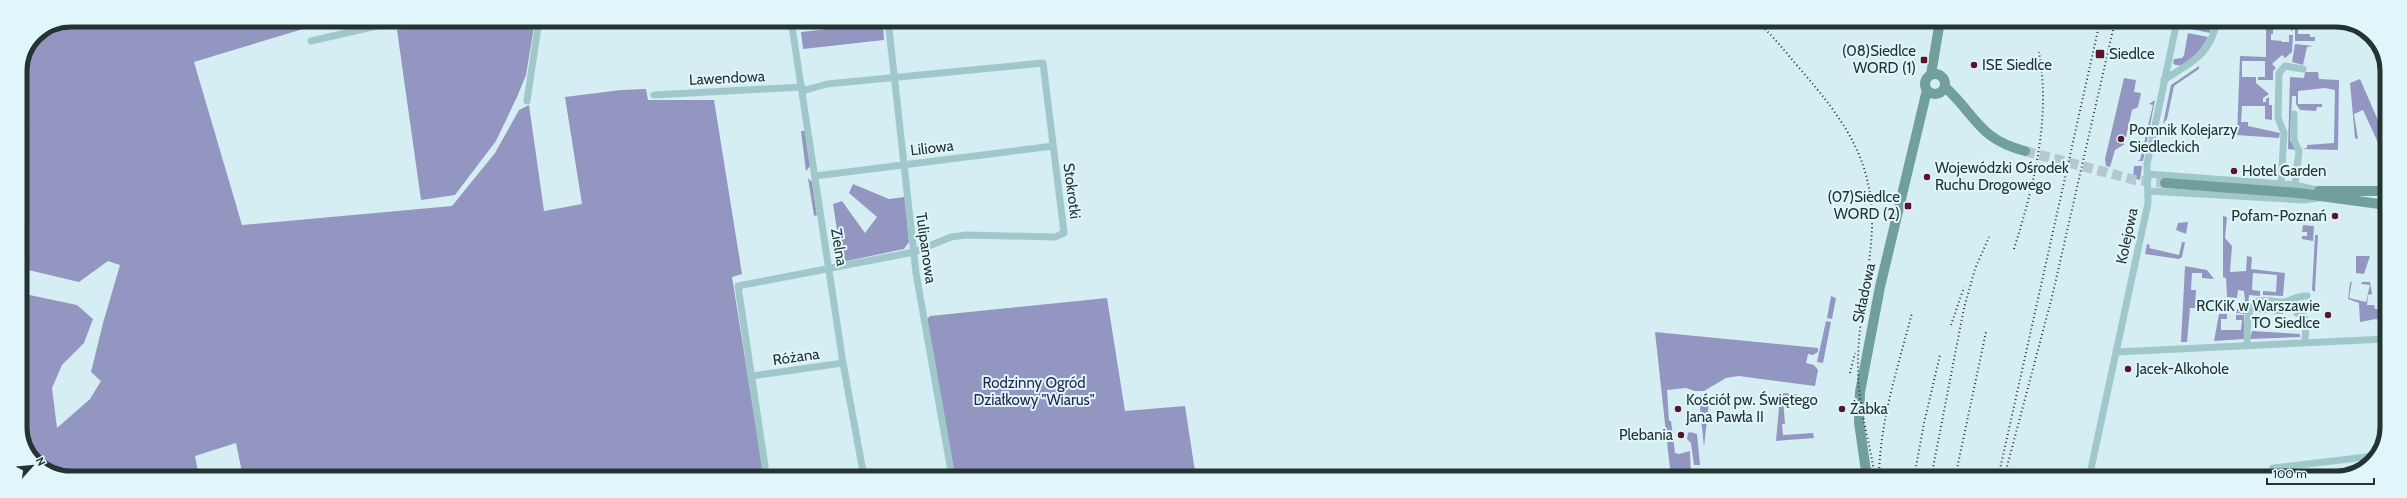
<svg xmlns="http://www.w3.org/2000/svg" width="2407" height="498" viewBox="0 0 2407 498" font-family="Cabin,sans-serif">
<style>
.green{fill:#9496c2}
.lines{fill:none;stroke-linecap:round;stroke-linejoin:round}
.secondary-tunnel{stroke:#b2c9cd;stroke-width:10;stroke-dasharray:10 5;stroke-linecap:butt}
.street{stroke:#a0c8cb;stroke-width:7}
.secondary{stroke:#719f9e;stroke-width:10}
.rail{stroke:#243433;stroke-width:2;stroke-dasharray:1 3;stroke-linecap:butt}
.poi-dot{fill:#59162b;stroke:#e1f6fa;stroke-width:1.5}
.labels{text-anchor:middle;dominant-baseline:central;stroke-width:4;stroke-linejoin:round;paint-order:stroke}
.poi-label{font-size:15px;fill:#243433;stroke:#e1f6fa;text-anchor:start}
.street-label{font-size:15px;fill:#243433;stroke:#e1f6fa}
.park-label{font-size:15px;fill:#262655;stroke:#e1f6fa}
.rim{fill:none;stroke:#243433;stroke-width:5}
</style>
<rect width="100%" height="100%" fill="#d5eef3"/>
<path class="green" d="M71,20H333L194,62L242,225L452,206L495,153L519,110L529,105L544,211L582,204L565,97L621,90L646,89L648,100H714L742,274L732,277L764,477H243L236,443L195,456L199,477H62L33,461L20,433V293L77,305L93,319L84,343L62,365L52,388L57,428L90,399L101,381L91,372L103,323L120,265L108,261L79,282L20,268V71L35,35Z
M434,20H535L526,75L517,97L496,141L455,195L421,200L397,30Z
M2192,21H2211L2210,33L2191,29Z
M2266,21H2293V30L2291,31L2290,25L2273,23V34H2271V40L2282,41V42H2289V35H2293L2292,52L2285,58L2282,55L2272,64L2276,68L2273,71V80H2258V77H2265V61H2242V77H2256V83L2269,94L2263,98V102H2266V99L2269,97V105H2272V120L2265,119V106H2242L2241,122H2248V126L2280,133L2279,138L2237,135L2240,56L2266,57Z
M2295,21H2302L2301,24H2298V34H2310V37H2315V41H2295Z
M883,23L884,40L803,49L801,32Z
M2188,33L2208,37C2204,46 2184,74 2173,63L2174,59L2182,58L2184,55Z
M2295,44L2313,46L2307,47L2303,65L2292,62Z
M2199,66V69L2174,86L2167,119L2163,124L2171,85Z
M2305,72H2318L2319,79L2339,80L2338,150L2302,149L2307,148V145L2334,143L2335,90L2325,88L2298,91V104H2322V107H2317L2316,111L2300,110L2296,104V96H2292L2290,140L2296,150L2288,149L2290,77L2304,78Z
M2124,78L2136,80L2134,92L2141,93L2138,107L2132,110L2126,137L2118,136L2117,142L2125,144L2115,150L2110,167L2106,166L2105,159Z
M2360,79L2387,141V147H2380L2363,110L2354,114L2358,139L2355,138L2350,83Z
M2155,100L2143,161H2137L2140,160L2153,105L2149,104Z
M801,131H805L810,166L806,171Z
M2134,166H2142L2140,180L2133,178Z
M808,178L812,182L817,215L814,216Z
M853,184L889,199L905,197L909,242L904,249L842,262L833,204L842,201L865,233L877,217L849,193Z
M2223,216L2227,217L2225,238L2232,246L2230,272L2246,271L2247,256L2252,257L2251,269L2285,273L2283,296L2263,295V291L2276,292L2277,275L2253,273L2252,290L2260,291V296L2249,295L2246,333V314L2236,313L2237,309H2246L2244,291L2238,290L2237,298L2227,297L2226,278L2223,277Z
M2188,222L2186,234L2176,230L2178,223Z
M2303,225L2314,226L2313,241L2302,239V236H2307V232H2302Z
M2315,235H2318L2315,292L2312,290Z
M2182,242H2185L2182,257L2179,259L2145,254L2147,244L2150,245L2149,248L2179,255Z
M2356,256H2370L2364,274L2356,273Z
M2185,266L2207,270L2214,279L2202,278V273H2192L2191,290H2196L2195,308H2190L2187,342H2181Z
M2352,281L2349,298L2366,302L2370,285L2361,284L2362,282H2370L2372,294L2368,295L2367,305H2374L2375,309H2382L2381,321L2376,319L2360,322L2359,303L2348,299L2350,283Z
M1831,296L1836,298L1832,319L1827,318Z
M1107,298L1125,411L1185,406L1196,478L955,477L927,319L930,316Z
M2262,303L2283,304V314L2257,312V310H2262Z
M2219,314H2227V319H2221V330H2241L2242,320H2236V315H2244V339L2214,341Z
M1826,321L1831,322L1823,363L1817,362Z
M2252,331L2300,334V337L2250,339Z
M1655,332L1818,348V352L1813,355L1808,354L1806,363L1814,365L1818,370L1815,386L1739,376L1726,378L1704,391H1695L1686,388L1667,390L1669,421H1671L1675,453L1679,454L1690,451L1691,477L1695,478H1671Z
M1784,393L1799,395V402H1795L1794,397L1783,398L1785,424H1782L1783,435L1813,433L1814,438L1776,441L1780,396Z
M1702,395L1709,401L1704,447L1699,398Z
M1690,432L1697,434L1700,465H1694L1691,443L1687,439L1688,433Z"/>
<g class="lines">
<path class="secondary-tunnel" d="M2025,151L2135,180L2165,183"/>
<path class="street" d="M791,20L843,363L864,477
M888,20L916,273L952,477
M311,41L403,20
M2164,80C2191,62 2210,56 2217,21
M654,95L802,87
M527,101L539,20
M2294,114V140L2299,151L2295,185
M2147,174L2295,185L2321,191
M815,176L1053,146
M2281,184L2284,133L2278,118L2279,73L2285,66L2303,69
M2148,191L2304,200L2318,198
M2297,313L2302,314L2306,321L2305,343
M2247,346C2248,335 2244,304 2259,301C2267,299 2276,303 2284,302C2293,300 2298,295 2307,296
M2116,352L2386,339
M752,376L843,363
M765,466L738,286L914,252L951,237L966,235L1055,237L1064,233L1043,63L827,84L802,91
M2273,468L2375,456
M2089,478L2148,203L2147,164L2177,21"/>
<path class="secondary" d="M1925 84a10 10 0 1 1 20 0a10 10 0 1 1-20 0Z
M1931,74L1940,21
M1945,87C1976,115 1978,139 2025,151
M2165,183L2298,193L2387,205
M2319,191H2387
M1867,478L1859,422L1860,392L1880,287L1927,90"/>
<path class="rail" d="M1756,21C1773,35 1786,53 1801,70C1843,119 1874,160 1872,228C1870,276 1857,323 1858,370C1858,406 1870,442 1875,478
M2014,249C2034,185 2051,119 2039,52
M1951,325L1964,287
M1850,373L1855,353
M1879,476C1880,420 1898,367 1912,313
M1914,478L1924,423L1940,355
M1931,478L1964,308L1975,269L1989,237
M1955,478L1986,332
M1998,478L2100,21
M2004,478L2052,297L2115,21"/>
</g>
<g class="poi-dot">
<rect x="2095" y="49" width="10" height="10" rx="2"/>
<rect x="1920" y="56" width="8" height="8" rx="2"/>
<circle cx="1974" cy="65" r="4"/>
<circle cx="2121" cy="139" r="4"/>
<circle cx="2234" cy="171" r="4"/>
<circle cx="1927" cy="177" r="4"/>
<rect x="1904" y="202" width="8" height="8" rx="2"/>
<circle cx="2335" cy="216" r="4"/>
<circle cx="2328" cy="315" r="4"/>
<circle cx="2128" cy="369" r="4"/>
<circle cx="1678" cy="409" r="4"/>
<circle cx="1842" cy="409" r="4"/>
<circle cx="1681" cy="435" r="4"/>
</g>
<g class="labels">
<g class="poi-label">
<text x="1916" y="51" text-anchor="end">(08)Siedlce<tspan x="1916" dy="17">WORD (1)</tspan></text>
<text x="2109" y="54">Siedlce</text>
<text x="1982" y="65">ISE Siedlce</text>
<text x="2129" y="130">Pomnik Kolejarzy<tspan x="2129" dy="17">Siedleckich</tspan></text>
<text x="1935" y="168">Wojewódzki Ośrodek<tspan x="1935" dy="17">Ruchu Drogowego</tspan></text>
<text x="2242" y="171">Hotel Garden</text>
<text x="1900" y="197" text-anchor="end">(07)Siedlce<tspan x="1900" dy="17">WORD (2)</tspan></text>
<text x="2327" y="216" text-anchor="end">Pofam-Poznań</text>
<text x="2320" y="306" text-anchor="end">RCKiK w Warszawie<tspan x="2320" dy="17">TO Siedlce</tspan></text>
<text x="2136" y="369">Jacek-Alkohole</text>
<text x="1686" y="400">Kościół pw. Świętego<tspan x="1686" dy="17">Jana Pawła II</tspan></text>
<text x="1850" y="409">Żabka</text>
<text x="1673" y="435" text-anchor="end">Plebania</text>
</g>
<g class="street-label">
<text transform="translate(727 78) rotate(-3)">Lawendowa</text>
<text transform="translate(932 148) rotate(-7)">Liliowa</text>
<text transform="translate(1072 191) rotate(83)">Stokrotki</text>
<text transform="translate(2127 236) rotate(-78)">Kolejowa</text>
<text transform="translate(839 247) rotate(81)">Zielna</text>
<text transform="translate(926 248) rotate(82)">Tulipanowa</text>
<text transform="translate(1864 293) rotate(-78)">Składowa</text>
<text transform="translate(796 357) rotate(-8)">Różana</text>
</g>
<g class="park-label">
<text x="1034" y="383">Rodzinny Ogród<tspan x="1034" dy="17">Działkowy "Wiarus"</tspan></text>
</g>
</g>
<path d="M0 0H2407V498H0ZM71 27H2336A44 44 0 0 1 2380 71V427A44 44 0 0 1 2336 471H71A44 44 0 0 1 27 427V71A44 44 0 0 1 71 27Z" fill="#e1f6fa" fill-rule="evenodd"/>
<path class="rim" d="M71 27H2336A44 44 0 0 1 2380 71V427A44 44 0 0 1 2336 471H71A44 44 0 0 1 27 427V71A44 44 0 0 1 71 27Z"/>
<g transform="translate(32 466) rotate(63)" stroke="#e1f6fa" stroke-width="3" paint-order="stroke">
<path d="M0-3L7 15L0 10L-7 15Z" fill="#243433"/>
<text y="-6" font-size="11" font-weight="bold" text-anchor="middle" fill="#243433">N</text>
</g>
<path d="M2267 478v6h107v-6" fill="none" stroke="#243433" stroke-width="2"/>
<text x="2273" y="478" font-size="12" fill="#243433" stroke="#e1f6fa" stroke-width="3" paint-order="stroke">100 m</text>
</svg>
